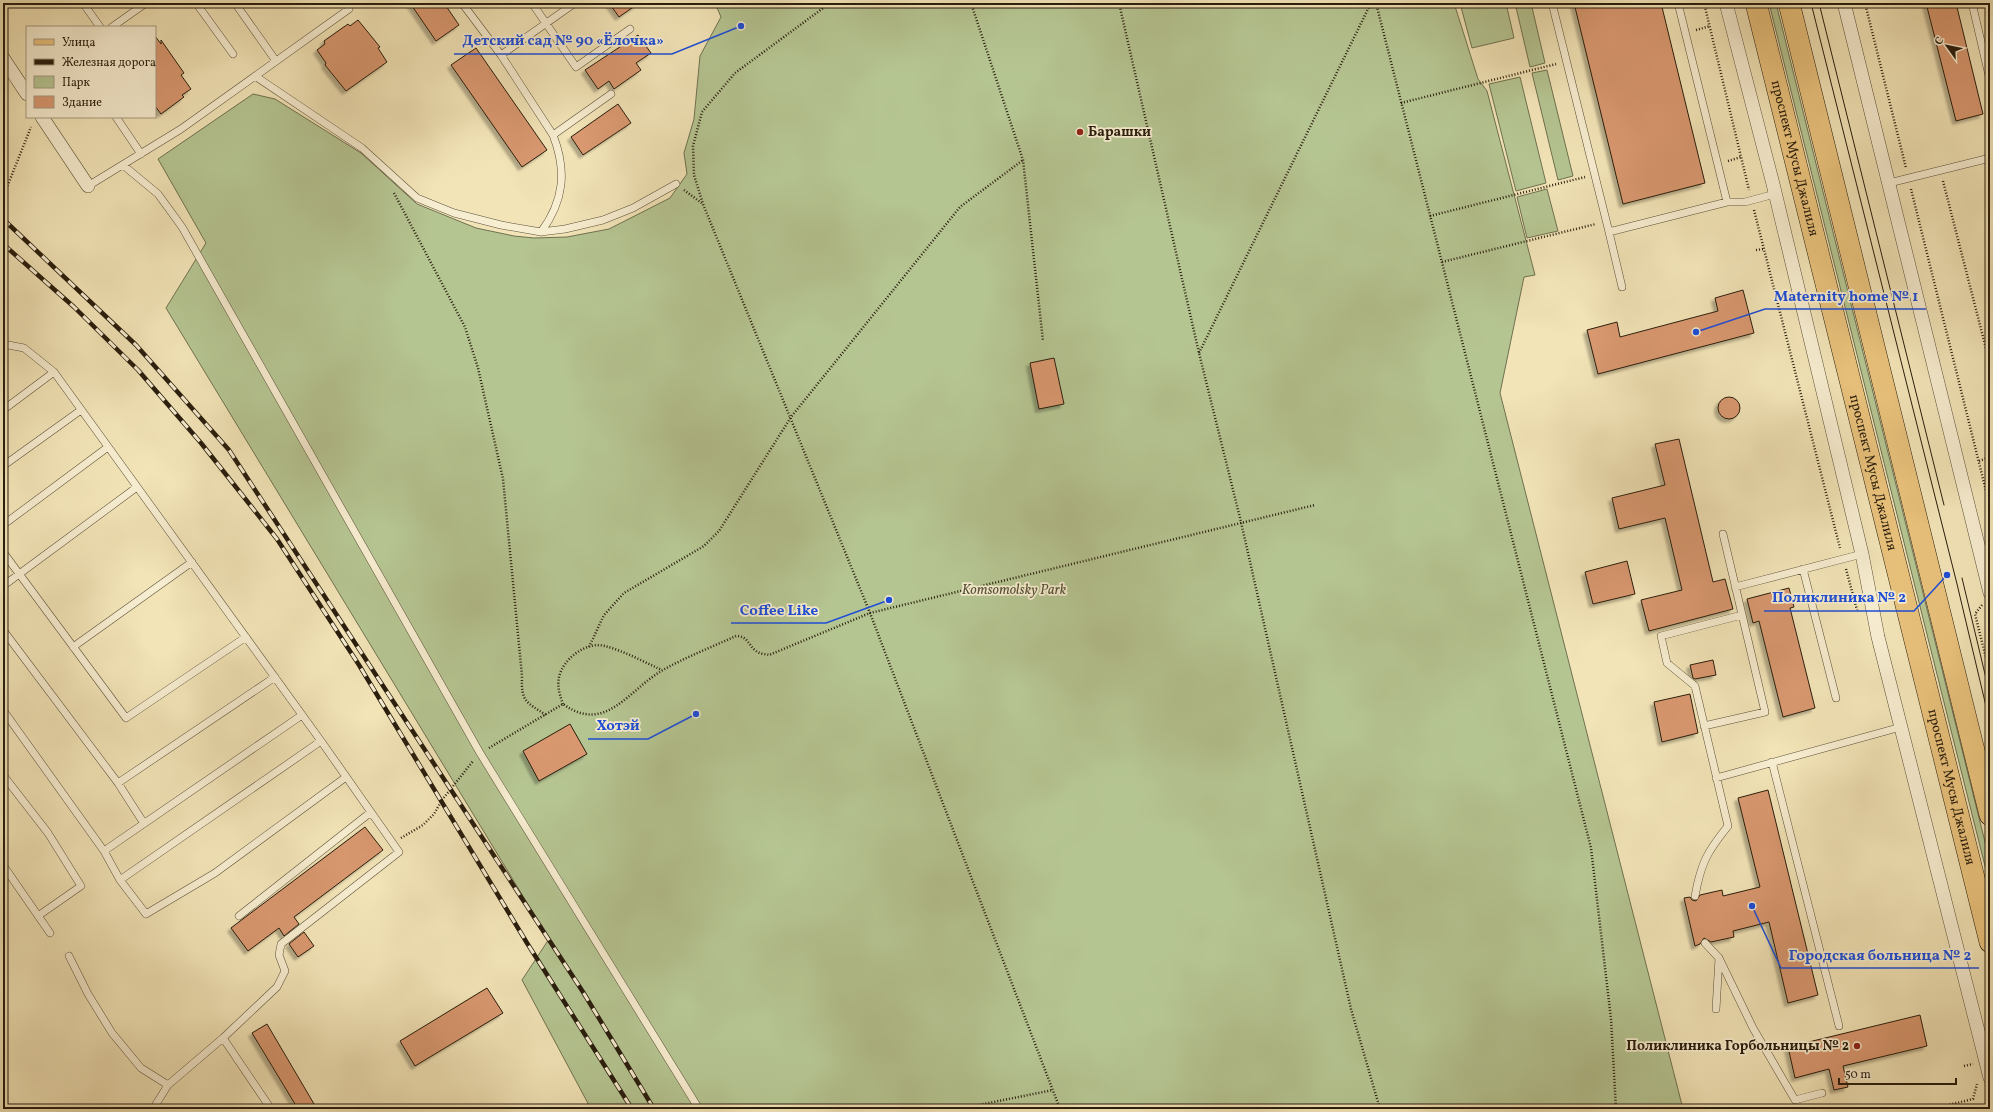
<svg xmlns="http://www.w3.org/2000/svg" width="1993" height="1112" viewBox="0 0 1993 1112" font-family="Vollkorn,serif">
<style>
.green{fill:#b5c592;stroke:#6f7150}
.building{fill:#d99870;stroke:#291d0d;filter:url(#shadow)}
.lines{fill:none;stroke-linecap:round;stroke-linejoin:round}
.lane-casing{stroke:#5b4f38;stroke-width:8}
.street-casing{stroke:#5b4f38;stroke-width:14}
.primary-casing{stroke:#291d0d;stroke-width:22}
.path{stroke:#291d0d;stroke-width:2.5;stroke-dasharray:1 2;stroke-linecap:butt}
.lane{stroke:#f7edd0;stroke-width:7}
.street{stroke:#f7edd0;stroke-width:13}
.primary{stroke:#e9c27c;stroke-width:21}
.tram{stroke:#291d0d;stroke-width:1}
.rail-casing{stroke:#291d0d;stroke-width:4.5}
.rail{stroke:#f7edd0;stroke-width:3;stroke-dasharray:9;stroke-linecap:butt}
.poi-dot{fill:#8f2418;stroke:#f7edd0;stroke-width:1.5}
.labels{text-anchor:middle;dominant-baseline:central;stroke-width:3.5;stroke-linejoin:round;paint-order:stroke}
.poi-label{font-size:14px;font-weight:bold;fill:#291d0d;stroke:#f7edd0;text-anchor:start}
.street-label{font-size:14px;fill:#291d0d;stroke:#f7edd0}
.park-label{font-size:14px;font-style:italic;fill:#534f35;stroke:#f7edd0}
.leader{fill:none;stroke:#1d4ed8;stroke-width:1.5}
.callout-dot{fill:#1d4ed8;stroke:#f7edd0;stroke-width:1.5}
.callout-label{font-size:15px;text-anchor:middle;font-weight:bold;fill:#1d4ed8;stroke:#f7edd0;stroke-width:3.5;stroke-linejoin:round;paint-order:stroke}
</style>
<defs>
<filter id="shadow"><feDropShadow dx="-3.5" dy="3.5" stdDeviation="1" flood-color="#0004"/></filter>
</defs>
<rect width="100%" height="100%" fill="#f2e4b7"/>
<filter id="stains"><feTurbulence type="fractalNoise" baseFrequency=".005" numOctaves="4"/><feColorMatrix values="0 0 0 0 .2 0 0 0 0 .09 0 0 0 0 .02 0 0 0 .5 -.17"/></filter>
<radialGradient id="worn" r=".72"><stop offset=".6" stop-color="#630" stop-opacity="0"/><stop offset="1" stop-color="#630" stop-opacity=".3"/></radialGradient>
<path class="green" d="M715,3H1454L1478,79L1487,91L1535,275L1524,277L1500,393L1683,1109H591L522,980L549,939L166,308L206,243L158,159L253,94L275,99L361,153L417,204L476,228L514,236L534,238L567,237L609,229L670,198L687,174L684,153L694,119L700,56L721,17Z
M1460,3H1506L1514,38L1472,48Z
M1515,3H1531L1545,63L1530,67Z
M1769,3H1776L1990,862V886Z
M1547,70L1573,176L1558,180L1532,73Z
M1520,77L1546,183L1516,191L1489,84Z
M1547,189L1558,231L1527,238L1517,197Z"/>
<path class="building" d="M410,3H444L459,25L436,41Z
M609,3H639L619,17Z
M1574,3H1661L1705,183L1623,204Z
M1926,3H1956L1983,114L1956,121Z
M358,20L380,47L378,48L387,62L346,91L325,65L326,63L317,50L325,44L324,41L348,24L350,26Z
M638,35L651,53L636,63L641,70L614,89L609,81L598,89L585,70Z
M155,36L161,44V40L184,73L181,75L191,89L182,95L184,97L161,114L155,106Z
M476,48L547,150L522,167L451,65Z
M618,104L631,123L583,155L571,137Z
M1743,290L1754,333L1598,374L1587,330L1617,322L1620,337L1718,311L1715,298Z
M1054,358L1064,404L1039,409L1030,363Z
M1718 408a11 11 0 1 1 22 0a11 11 0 1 1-22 0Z
M1679,439L1713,582L1725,579L1733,609L1649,631L1641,600L1682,590L1665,518L1619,529L1612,498L1665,485L1655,444Z
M1627,561L1635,594L1593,604L1585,572Z
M1789,588L1794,607L1790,608L1815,708L1783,717L1759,621L1753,623L1747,599Z
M1713,660L1716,675L1695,679L1693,678L1690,665Z
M1690,694L1698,733L1662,742L1654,702Z
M570,724L587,754L539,781L523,751Z
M1768,790L1818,995L1788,1003L1769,922L1733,931L1734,937L1711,942L1704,938L1700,944L1695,946L1684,898L1690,897L1692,900L1696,901L1700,895L1722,890L1723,896L1760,887L1738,798Z
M365,827L383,850L294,917L299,924L284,936L279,928L248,951L231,928Z
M304,932L314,946L298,957L289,944Z
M487,988L503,1013L415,1066L400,1041Z
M1920,1015L1927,1046L1843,1066L1848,1087L1834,1090L1829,1069L1795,1078L1788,1047Z
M267,1024L317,1109H298L252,1033Z"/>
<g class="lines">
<defs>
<path id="lane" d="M83,3L100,27
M196,3L233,54
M235,3L276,61
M462,3L501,55L553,135C567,171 564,201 541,232
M532,3L576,67L630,29
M1552,3L1609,232L1727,202H1745L1775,194
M1678,3L1727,202
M1972,3L1990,80
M112,27L146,3
M501,55L575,3
M255,76L362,148L417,198L454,213L501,225L541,232L565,229L603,220L633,208L676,184
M116,117L141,154
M553,135L611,94
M123,165L158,194L182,227L480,753L699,1109
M1889,183L1990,158
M88,186L181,129L349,9L345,3
M1609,232L1622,287
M3,344L24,348L54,372L321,741L399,852L281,944L279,955L285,971L277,987L223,1038L168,1085L153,1109
M3,410L54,372
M3,466L81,410
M3,525L108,447
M3,552L126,718L246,637
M1803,569L1836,698
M3,586L137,487
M1735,587L1862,554
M3,630L118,783L143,822
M73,647L192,562
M3,710L104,851L120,880L146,914L215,873L346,777
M1704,726L1765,712L1723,534
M1772,762L1839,1026
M3,775L48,833L81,886L38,916
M1716,778L1901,727
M118,783L275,677
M104,851L302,715
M3,865L50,933
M120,880L321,741
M1695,896C1701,863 1707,852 1728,826L1695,686L1667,663L1661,636L1742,615
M239,916L371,812
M1705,943L1719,958L1753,1028L1795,1100L1822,1093
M69,956L88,994L112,1033L141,1068L168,1085
M1716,1009L1719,958
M223,1038L271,1109"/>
<path id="street" d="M1726,3L1773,184L1862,554L1878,637L1990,1078
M1844,3L1990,593
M3,58L27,94
M42,117L88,186"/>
<g id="primary">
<path id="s1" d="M1756,3L1990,942"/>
<path d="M1789,3L1990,815"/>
</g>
</defs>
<use href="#lane" class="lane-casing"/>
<use href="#street" class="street-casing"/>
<use href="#primary" class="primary-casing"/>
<path class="path" d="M830,3L735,73L702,112L693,146L694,175L703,204L870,613L1060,1109
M971,3L1023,160L1043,341
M1119,3L1199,353L1241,522L1351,1009L1380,1109
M1376,3L1591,848L1611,1019L1616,1109
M1704,3L1749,190
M1865,3L1906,168
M1696,30L1710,26
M1401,103L1556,64
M1728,161L1741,157
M1943,181L1990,364
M1911,189L1990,507
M684,190L703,204
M394,193L465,327L478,368L503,479L522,676C521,702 526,702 546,715
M3,197L31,127
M1754,210L1840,548
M1430,216L1585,177
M1756,250L1764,249
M1442,262L1596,224
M1199,353L1371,3
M1979,461L1990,457
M1846,569L1857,610
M1982,605L1975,614L1990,674
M589,647L604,615L624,593L704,546L719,531L791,417L960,207L1023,160
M563,704C560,696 557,687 559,677C563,659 586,641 605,646C624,651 644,662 662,670
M489,748L563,704C606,735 629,689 663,670C686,657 712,647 736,636C748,636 748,645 756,651C760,654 765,654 769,655L870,613L1315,505
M401,838L423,825L434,814L442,800L473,761
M1964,1066L1973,1064
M959,1109L1053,1090
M1932,1109L1973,1099L1977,1084"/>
<use href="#lane" class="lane"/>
<use href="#street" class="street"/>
<use href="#primary" class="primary"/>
<path class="tram" d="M1811,3L1957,584L1990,723
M1819,3L1944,505
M1962,578L1990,695"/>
<defs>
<path id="rail" d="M3,219L136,345L229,450L583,992L654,1109
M3,244L74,307L138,370L201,443L277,539L359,665L527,943L632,1109"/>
</defs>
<use href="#rail" class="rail-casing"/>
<use href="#rail" class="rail"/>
</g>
<g class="poi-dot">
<circle cx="1080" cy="132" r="4"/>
<circle cx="1857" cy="1046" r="4"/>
</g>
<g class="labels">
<g class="poi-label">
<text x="1088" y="132">Барашки</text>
<text x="1849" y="1046" text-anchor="end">Поликлиника Горбольницы № 2</text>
</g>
<g class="street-label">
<text stroke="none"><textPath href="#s1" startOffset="160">проспект Мусы Джалиля</textPath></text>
<text stroke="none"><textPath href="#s1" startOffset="484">проспект Мусы Джалиля</textPath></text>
<text stroke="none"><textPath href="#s1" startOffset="808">проспект Мусы Джалиля</textPath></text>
</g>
<g class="park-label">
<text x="1014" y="590">Komsomolsky Park</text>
</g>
</g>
<path class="leader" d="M741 26L672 54H454M1696 332L1765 309H1926M1947 575L1914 611H1764M889 600L826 623H731M696 714L648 739H588M1752 906L1781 968H1979"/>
<g class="callout-dot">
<circle cx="741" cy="26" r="4"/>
<circle cx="1696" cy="332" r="4"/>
<circle cx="1947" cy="575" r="4"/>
<circle cx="889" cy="600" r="4"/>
<circle cx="696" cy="714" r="4"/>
<circle cx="1752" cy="906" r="4"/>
</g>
<g class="callout-label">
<text x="563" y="45">Детский сад № 90 «Ёлочка»</text>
<text x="1846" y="301">Maternity home № 1</text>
<text x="1839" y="602">Поликлиника № 2</text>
<text x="779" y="615">Coffee Like</text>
<text x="618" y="730">Хотэй</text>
<text x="1880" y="960">Городская больница № 2</text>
</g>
<rect width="1993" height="1112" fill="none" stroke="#f2e4b7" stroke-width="16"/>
<rect x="4" y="4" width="1985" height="1104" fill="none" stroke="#291d0d" stroke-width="2"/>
<rect x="8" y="8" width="1977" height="1096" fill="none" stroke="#291d0d"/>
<rect x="26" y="26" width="130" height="92" fill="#f7edd0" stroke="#a59a82"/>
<rect x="34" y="39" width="20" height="6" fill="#e9c27c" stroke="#a59a82"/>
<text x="62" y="46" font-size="12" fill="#291d0d">Улица</text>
<rect x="34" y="59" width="20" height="6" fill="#291d0d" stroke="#a59a82"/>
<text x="62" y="66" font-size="12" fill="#291d0d">Железная дорога</text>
<rect x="34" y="76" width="20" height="12" fill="#b5c592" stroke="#a59a82"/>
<text x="62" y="86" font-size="12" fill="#291d0d">Парк</text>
<rect x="34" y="96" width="20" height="12" fill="#d99870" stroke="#a59a82"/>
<text x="62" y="106" font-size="12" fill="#291d0d">Здание</text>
<g transform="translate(1947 46) rotate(303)" stroke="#f7edd0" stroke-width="3" paint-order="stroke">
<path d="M0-3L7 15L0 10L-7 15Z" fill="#291d0d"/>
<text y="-6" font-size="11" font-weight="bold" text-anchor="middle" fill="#291d0d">С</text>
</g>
<path d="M1839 1078v6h117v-6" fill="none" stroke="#291d0d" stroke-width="2"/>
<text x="1845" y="1078" font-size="12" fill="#291d0d" stroke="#f7edd0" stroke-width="3" paint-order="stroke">50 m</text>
<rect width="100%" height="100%" filter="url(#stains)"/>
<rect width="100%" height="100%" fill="url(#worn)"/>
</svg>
